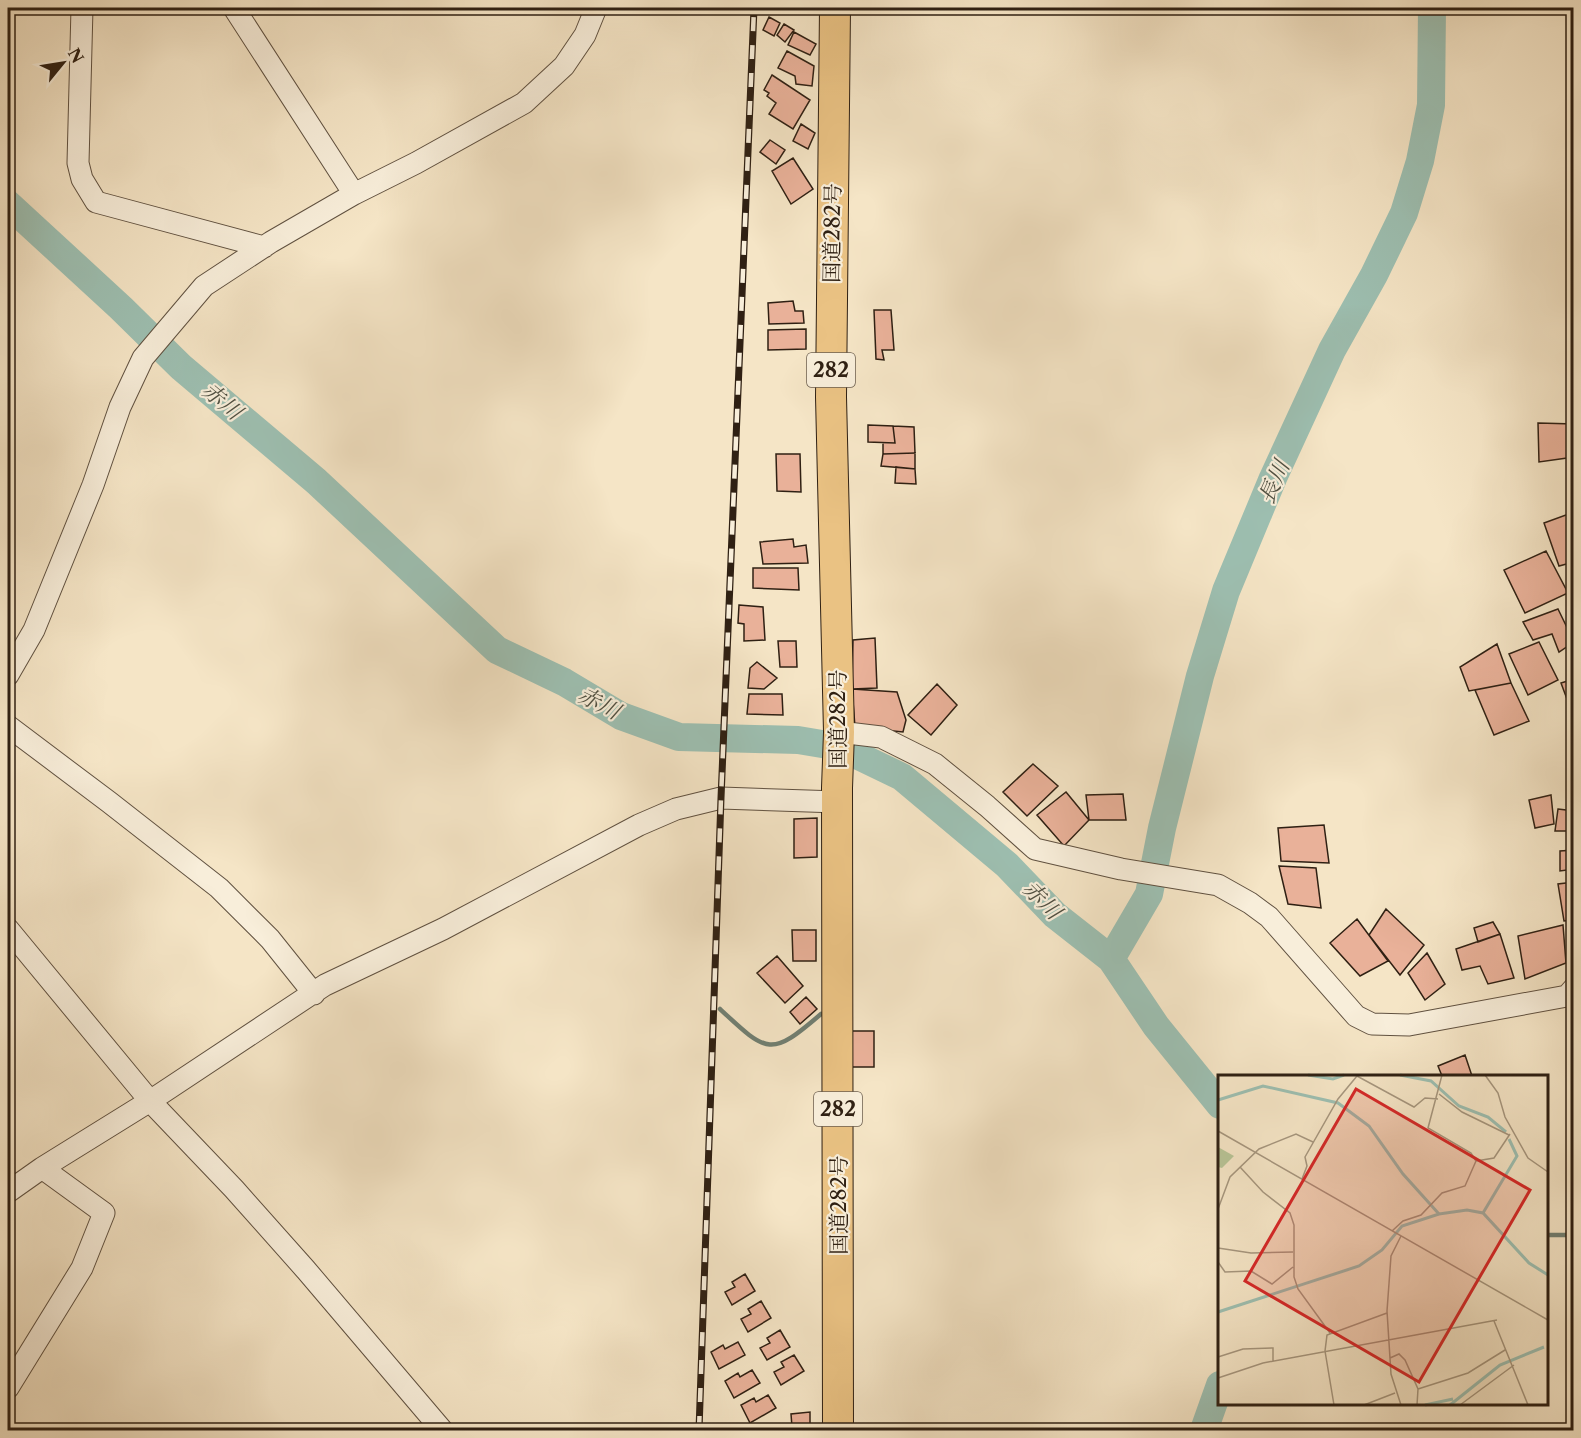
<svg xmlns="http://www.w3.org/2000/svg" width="1581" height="1438" viewBox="0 0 1581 1438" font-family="'Libre Caslon Text','Noto Serif JP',serif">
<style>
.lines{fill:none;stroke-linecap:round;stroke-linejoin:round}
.stream{stroke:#717f72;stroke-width:4.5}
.river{stroke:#9dbfb1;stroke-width:28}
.building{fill:#e9b199;stroke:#2f2013;stroke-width:1.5}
.minor-casing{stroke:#605140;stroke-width:23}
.highway-casing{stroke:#2f2013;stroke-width:32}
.minor{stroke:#f8eeda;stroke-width:21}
.highway{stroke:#eac283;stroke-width:30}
.rail-casing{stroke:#2f2013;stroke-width:7}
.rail{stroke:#f8eeda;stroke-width:4.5;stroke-dasharray:14;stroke-linecap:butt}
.labels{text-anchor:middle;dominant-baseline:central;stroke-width:4.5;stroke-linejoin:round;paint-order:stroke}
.shield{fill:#f8eeda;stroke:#6b5e4f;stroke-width:1.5}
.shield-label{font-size:20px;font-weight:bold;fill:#2f2013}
.street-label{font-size:21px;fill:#2f2013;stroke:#f8eeda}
.water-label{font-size:22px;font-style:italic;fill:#505042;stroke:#f8eeda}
.inset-river{fill:none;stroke:#9dbfb1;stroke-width:3}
.inset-road{fill:none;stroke:#a6967e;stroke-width:1.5}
.view{fill:#d62828;fill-opacity:0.15;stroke:#d62828;stroke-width:3}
.inset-edge{fill:none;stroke:#2f2013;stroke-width:3}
</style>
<rect width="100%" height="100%" fill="#f5e5c6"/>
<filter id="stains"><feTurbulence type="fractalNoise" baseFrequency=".00333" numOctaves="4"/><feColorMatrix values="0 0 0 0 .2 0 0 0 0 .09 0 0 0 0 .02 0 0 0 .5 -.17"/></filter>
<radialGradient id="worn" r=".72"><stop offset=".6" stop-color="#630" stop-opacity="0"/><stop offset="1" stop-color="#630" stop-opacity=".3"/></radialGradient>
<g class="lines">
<path class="stream" d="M720,1009C768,1054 771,1057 821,1014
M1546,1235H1574"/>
<path class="river" d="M8,204L121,308L181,367L316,481L497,650L564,682L621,716L679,737L798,740L840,747L902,777L1007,865L1055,915L1111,959L1156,1026L1220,1105
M1111,959L1149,894L1162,828L1200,676L1226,591L1273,478L1332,350L1374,275L1404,213L1420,161L1431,105L1432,8
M1204,1430L1220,1385"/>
</g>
<path class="building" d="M769,17L780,23L774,36L763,30Z
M784,24L794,30L785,42L777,35Z
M794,32L816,44L810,55L788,45Z
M787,51L814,66L812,86L796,84L795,76L778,68Z
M772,75L810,100L793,129L769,114L776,103L767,96L769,93L764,90Z
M801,124L815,133L808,149L793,141Z
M770,140L785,150L776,164L760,152Z
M793,158L813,189L791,204L772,171Z
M793,301L795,311H803L804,323L769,324L768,303Z
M874,310H891L894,350H882L884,360L876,359Z
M806,329V349L768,350V330Z
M1538,423L1574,424V457L1539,462Z
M868,425L893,426L895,443L868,442Z
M893,426L914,427L915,453L883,454V443H895Z
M915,453V469L881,466L883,454Z
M776,454H800L801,492L777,491Z
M896,467L915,469L916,484L895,483Z
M1574,512V562L1559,566L1544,523Z
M793,539L794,547L806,545L808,563L763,564L760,542Z
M1546,551L1568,593L1525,613L1504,570Z
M753,568H798L799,590L753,588Z
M739,605L763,607L765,640L744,641V624L738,623Z
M1558,609L1574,642L1559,652L1552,634L1533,640L1523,622Z
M875,638L877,688L852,689L853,640Z
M778,641H796L797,667H780Z
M1539,642L1558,680L1528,695L1509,654Z
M1497,644L1511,683L1469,691L1460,667Z
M757,662L777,678L764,689L748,688L750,668Z
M1574,679V718L1561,683Z
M1511,683L1529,721L1494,735L1475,690Z
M937,684L957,705L931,735L908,715Z
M852,689L897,692L906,720L903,732L855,727Z
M749,694H782L783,715L747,714Z
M1033,764L1058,786L1027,816L1003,792Z
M1066,792L1089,820L1064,846L1037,815Z
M1123,794L1126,820H1089L1086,795Z
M1551,795L1554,824L1535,828L1529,800Z
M1558,809L1574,811V831H1555Z
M817,818V857L794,858V819Z
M1324,825L1329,863L1281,861L1278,828Z
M1574,850V869L1560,871V851Z
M1279,866L1316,868L1321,908L1288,904Z
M1574,882V920L1564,921L1558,884Z
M1386,909L1424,945L1400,975L1369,935Z
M1357,919L1388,961L1360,976L1330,943Z
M1493,922L1500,934L1478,942L1474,928Z
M1563,925L1566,963L1525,979L1518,936Z
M792,930H816V961H793Z
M1500,934L1514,978L1488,984L1480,966L1462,970L1456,949Z
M1427,953L1445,984L1425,1000L1408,973Z
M777,956L803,986L785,1003L757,973Z
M806,997L817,1009L800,1024L790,1012Z
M851,1031H874V1067H852Z
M1465,1055L1472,1076H1442L1438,1066Z
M745,1274L755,1291L732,1305L725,1292L735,1287L732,1282Z
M761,1301L771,1318L748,1332L741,1319L751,1314L748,1309Z
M780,1330L790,1347L767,1360L760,1348L770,1343L767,1338Z
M738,1342L745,1355L719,1369L711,1352L723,1345L725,1349Z
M794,1355L804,1371L781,1385L774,1372L784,1367L781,1362Z
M752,1370L760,1383L734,1398L725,1381L738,1373L740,1377Z
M768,1395L776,1408L750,1423L741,1405L754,1398L756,1402Z
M810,1412V1426L792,1427L791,1414Z"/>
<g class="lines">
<defs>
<path id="minor" d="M82,8L78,163L82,179L96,202L264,247
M234,8L354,194
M8,675L34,630L93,485L120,407L143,358L204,286L271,242L354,194L416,163L524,103L564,66L585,35L596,8
M8,726L109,802L219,888L270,939L314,994
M839,732L881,737L935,764L987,806L1035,849L1121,869L1218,885L1250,903L1269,917L1356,1016L1372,1024L1409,1025L1567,996L1574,988
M8,929L150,1101L234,1189L306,1270L442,1430
M8,1192L42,1168L150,1101L325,985L443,929L639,825L676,809L721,798L838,802
M8,1388L82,1268L104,1213L42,1168"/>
<path id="highway" d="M835,8L831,397L839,732L837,788L838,1430"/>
</defs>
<use href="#minor" class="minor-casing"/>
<use href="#highway" class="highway-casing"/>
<use href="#minor" class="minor"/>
<use href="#highway" class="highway"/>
<defs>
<path id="rail" d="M699,1430L721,798L754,8"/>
</defs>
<use href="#rail" class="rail-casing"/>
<use href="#rail" class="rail"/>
</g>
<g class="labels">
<g class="shield">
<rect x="807" y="353" width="48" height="34" rx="4.5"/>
<rect x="814" y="1092" width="48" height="34" rx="4.5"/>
</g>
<g class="shield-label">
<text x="831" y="370">282</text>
<text x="838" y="1109">282</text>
</g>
<g class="street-label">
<text transform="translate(832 233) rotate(-89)">国道282号</text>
<text transform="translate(837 719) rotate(-90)">国道282号</text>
<text transform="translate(838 1205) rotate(-90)">国道282号</text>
</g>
<g class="water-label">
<text transform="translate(222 401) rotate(40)">赤川</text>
<text transform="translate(1274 482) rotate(-66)">長川</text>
<text transform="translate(599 703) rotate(27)">赤川</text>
<text transform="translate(1042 900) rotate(45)">赤川</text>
</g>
</g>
<g transform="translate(1218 1075)">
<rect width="330" height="330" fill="#f5e5c6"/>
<path d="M0,72L16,81L4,93L0,92Z" fill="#b8c597"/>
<path class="inset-river" d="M90,0L115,4L126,0M182,0L213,6L241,31L270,42L288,57M0,25L45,11L120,28L151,51L185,99L221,139M265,138L299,81L291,64M0,237L141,191L164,175L184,151L221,139L249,135L265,138L311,188L330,200M207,330L235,324M232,330L282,290L326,272"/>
<path class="inset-road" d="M224,0L210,53L253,78L258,86M267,0L280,18L287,42L310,83L330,97M221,19L244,37L291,60M0,56L330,245M258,86L276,83L292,59M22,92L45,117L72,138L76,150V202L80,214L112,258M84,104L89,91L87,82L120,24L139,1L196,32L207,23L220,24M0,134L12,102L41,74L78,59L95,67M174,156L185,146L203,140L224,118L247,111L258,86M183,161L173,181L169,236L173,299L183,330M0,173L33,178L75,177M0,187L7,197L33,196L54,209L75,192M276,246L310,330M0,282L25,274L55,273V286M172,283L181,279L187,285L200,314L199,330M0,303L45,288L279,245M200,314L250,298L287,275M116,330L107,276L109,260L169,238M146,330L177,318M242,330L296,290"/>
<path class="view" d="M138,14L312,115L201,307L27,206Z"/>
<rect width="330" height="330" class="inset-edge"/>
</g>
<rect width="1581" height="1438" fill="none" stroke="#f5e5c6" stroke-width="30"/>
<rect x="9" y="9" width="1563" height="1420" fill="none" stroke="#2f2013" stroke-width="3"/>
<rect x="15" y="15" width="1551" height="1408" fill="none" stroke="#2f2013" stroke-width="1.5"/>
<g transform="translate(63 63) rotate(60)" stroke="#f8eeda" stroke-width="4.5" paint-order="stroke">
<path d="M0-4.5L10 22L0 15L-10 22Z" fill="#2f2013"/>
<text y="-9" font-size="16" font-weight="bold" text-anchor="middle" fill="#2f2013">N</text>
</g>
<rect width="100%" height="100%" filter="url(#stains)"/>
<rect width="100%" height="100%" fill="url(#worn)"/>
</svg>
